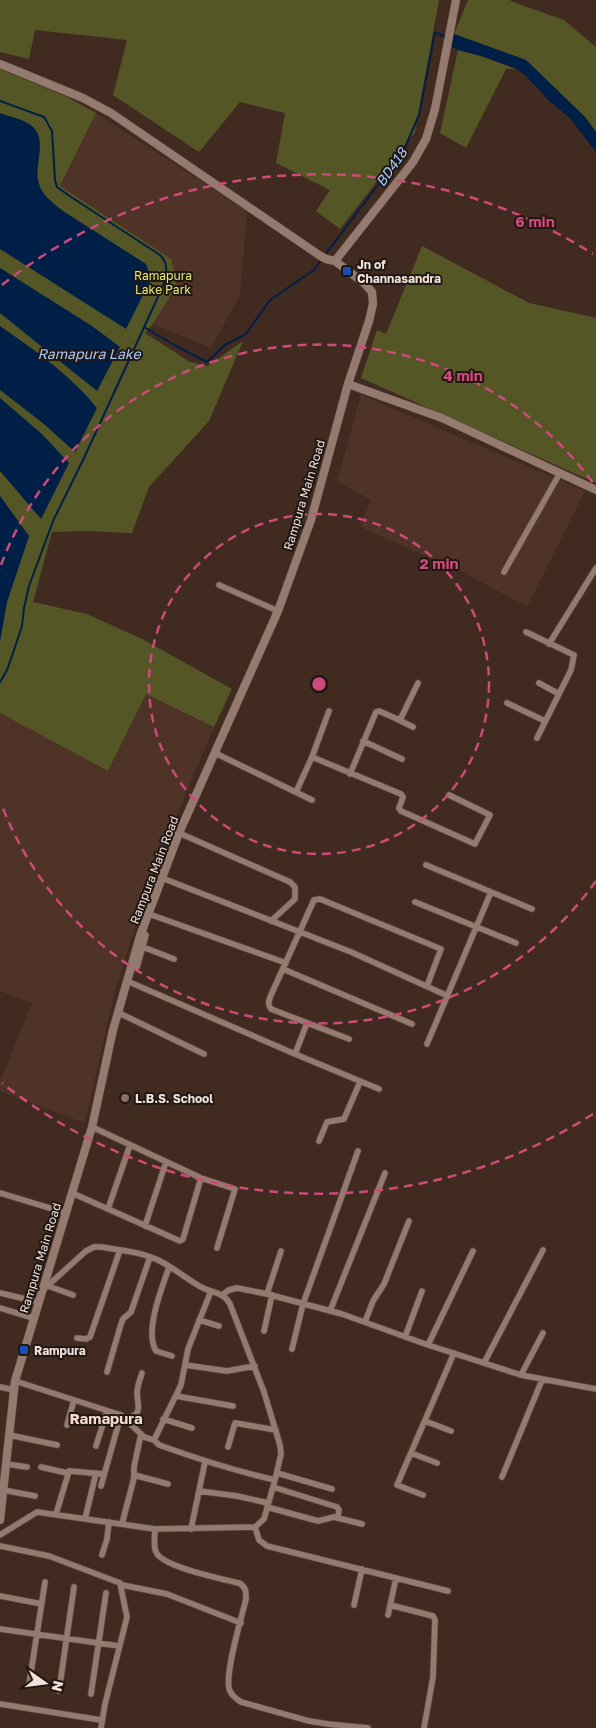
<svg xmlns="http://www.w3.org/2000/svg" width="596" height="1728" viewBox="0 0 596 1728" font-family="'Golos Text',sans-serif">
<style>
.built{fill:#4e3326}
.green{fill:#555626}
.water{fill:#001f47}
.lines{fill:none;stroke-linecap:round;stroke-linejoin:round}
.stream{stroke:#001f47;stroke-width:2}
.minor-casing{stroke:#5b4940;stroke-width:7}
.secondary-casing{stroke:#5b4940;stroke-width:9}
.minor{stroke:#957b6f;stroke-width:5.5}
.secondary{stroke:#957b6f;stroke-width:8}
.ring{fill:none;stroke:#ce4a7b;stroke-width:2.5;stroke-dasharray:9 6}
.transit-dot{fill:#1a4fb4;stroke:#201712;stroke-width:2}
.education-dot{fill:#8d6e63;stroke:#201712;stroke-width:2}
.labels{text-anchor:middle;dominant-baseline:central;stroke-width:4;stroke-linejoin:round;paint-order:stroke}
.poi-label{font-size:12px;font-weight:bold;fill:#f0e1db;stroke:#201712;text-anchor:start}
.park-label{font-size:12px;fill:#e5e979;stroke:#201712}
.street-label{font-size:12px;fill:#f0e1db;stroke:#201712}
.water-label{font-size:14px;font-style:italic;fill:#a4cafc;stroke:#201712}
.quarter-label{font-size:15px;font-weight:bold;fill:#f5d9cc;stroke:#201712}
.centre{fill:#ce4a7b;stroke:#201712;stroke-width:2.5}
.ring-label{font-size:15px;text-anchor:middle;font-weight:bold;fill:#ce4a7b;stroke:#201712;stroke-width:4;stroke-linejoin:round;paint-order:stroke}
</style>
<rect width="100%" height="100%" fill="#412b21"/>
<path class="built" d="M96,113L247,211L240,295L211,348L153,324L177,285L60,186Z
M361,395L585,491L527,607L461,571L364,529L361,524L371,500L337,481Z
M146,694L214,727L151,876L114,994L85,1123L0,1091V1082L32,1003L0,991V713L108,771Z"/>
<path class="green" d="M0,0H439L415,132L340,229L316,211L330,190L276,163L285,113L240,102L199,152L113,95L127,40L35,30L29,59L0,52Z
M468,0H510L513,2L564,20L596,47V132L585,117L526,60L454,34Z
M458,50L481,56L515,69H506L466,148L440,133Z
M0,69L67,97L96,113L60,186L171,259L177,285L153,324L145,333L190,362L208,366L243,341L209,421L149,487L132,533L87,531L52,532L33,602L87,614L144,640L232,689L214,727L146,694L108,771L0,713V641L7,602L29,536L0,496Z
M422,246L529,303L596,318V483L361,378L377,330L386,334Z"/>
<path class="water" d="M454,34L526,60L585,117L596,132V152L569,117L550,102L526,76L515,68L481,56L458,50L451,46Z
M0,113C10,117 25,119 33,127C48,141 33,167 39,184C42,195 54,204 63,211L146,264L149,272V283L126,329L0,249Z
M0,268L92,326L120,347L97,391L0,313Z
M0,326C34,350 71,375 97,408L75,452L44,424L0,390Z
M0,398L42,434L69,463L41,519L0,471Z
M0,496L29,536L7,602L0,641Z"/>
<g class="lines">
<path class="stream" d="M0,101L44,117L52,131L55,180L57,187L71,197L160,255C169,263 167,275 163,286L84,458L53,521L29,586L24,608L22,626L12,656L7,670L0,682
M324,256L403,152L419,115L435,32L445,37
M144,327L176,346L207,362L225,345L246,334L270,300L314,270L321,260"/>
<defs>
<path id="minor" d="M504,572L560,473
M219,585L278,611
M526,632L574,655L571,670L537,738
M549,644L596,568
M539,683L559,694
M507,703L545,721
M397,719L413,727
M363,741L402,759
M215,753L312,800
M312,757L401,794L403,797L399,808L401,811L475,844L490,815L449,795
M350,774L376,712L379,711L397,719L401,718L418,683
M296,792L312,757L329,711
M179,833L290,882L295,887V899L271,921
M426,865L532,909
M162,878L351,952L448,996
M415,902L516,943
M149,914L286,963
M143,947L174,959
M132,966L137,967L146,935L142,932
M283,969L412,1024
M127,981L295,1054
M119,1013L204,1054
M307,1023L295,1054L379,1089
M349,1039L271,1009C267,1004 269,1000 271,995L314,900L320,899L441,949L427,986
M427,1044L491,892
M92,1127L201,1178L235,1189L217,1248
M319,1141L327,1122L344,1119L360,1082
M0,1193L66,1213
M72,1193L180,1241L183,1239L201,1178
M108,1209L130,1145
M145,1226L166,1162
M169,1267C162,1288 144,1331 156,1351L172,1356
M48,1286L73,1295
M211,1291L188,1349L181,1385L154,1440L159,1445C198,1459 235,1471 275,1480
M0,1293L38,1302
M267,1294L281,1251
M222,1295L229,1290L237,1288L267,1294L342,1314L428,1345L521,1375L596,1389
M0,1308L33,1318
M330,1311L385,1173
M199,1320L219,1326
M365,1322L373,1301L384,1284L409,1221
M264,1331L272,1295
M405,1337L422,1291
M77,1338L86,1339L90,1337L120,1250
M428,1345L473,1251
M292,1349L303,1304L358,1151
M484,1363L543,1250
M185,1365L227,1371L255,1366
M107,1372L121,1324L123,1319L131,1312L150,1257
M521,1375L543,1333
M15,1381L121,1415L144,1437L154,1440
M0,1387L14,1390
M176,1396L233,1406
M126,1419C143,1413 138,1409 137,1393C137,1387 140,1379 142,1373
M163,1419L192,1428
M425,1421L451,1431
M67,1425L74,1400
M9,1435L57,1445
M96,1446L107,1411
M228,1447L235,1423L276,1430
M411,1453L437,1463
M6,1464L27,1467
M41,1467L67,1473
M277,1473L332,1489
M134,1475L168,1484
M502,1477L542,1380
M101,1486L121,1415
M273,1487L337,1507L339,1510L338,1518
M3,1490L35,1496
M199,1491L237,1496L268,1503
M423,1495L397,1485L454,1353
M267,1507L318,1521L334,1517L362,1524
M56,1514L69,1471L104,1474
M85,1519L96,1473
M122,1524L134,1478V1467L141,1434
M255,1527L259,1540L267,1546L448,1591
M155,1529C155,1536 153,1545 156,1552C162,1567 222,1579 239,1583C246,1587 246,1591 246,1599C242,1616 223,1678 230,1691C232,1696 237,1699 241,1702L309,1721L328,1724L368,1728
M191,1529L205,1462
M0,1535L37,1512L155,1529L255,1527L264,1519L275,1480L281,1454L280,1445L264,1392L230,1304C224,1292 212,1293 201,1287C186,1279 173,1267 158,1260C141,1252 120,1250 101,1247H94L86,1251L44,1289
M0,1546L49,1556L120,1583L127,1617L105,1704L101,1728
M102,1555L107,1539L109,1522
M122,1585L167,1594L241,1623
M0,1596L42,1604
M354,1605L362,1569
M390,1605L433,1616L435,1620L433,1677L424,1728
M388,1615L396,1578
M0,1629L119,1646
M29,1685L45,1582
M59,1691L74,1587
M91,1694L106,1593
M0,1704L101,1720"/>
<path id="secondary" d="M0,64L83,98L111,113L319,255L326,259L335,261
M335,261L413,162L426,139L435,109L456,0
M348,384L442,418L596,490
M0,1520L15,1381L92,1127L113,1030L140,936L179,833L278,611L311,520L348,384L369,321L373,304L372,292L364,283L335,261"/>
</defs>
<use href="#minor" class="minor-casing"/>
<use href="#secondary" class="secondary-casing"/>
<use href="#minor" class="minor"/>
<use href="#secondary" class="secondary"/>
</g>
<g class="ring">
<circle cx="319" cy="684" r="170"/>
<path d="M596 881A340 340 0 0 1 1 803M1 565A340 340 0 0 1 596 487"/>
<path d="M593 1114A510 510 0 0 1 2 1083M2 285A510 510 0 0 1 593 254"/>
</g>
<g class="transit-dot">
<rect x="342" y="266" width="10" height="10" rx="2.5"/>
<rect x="19" y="1345" width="10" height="10" rx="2.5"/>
</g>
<circle class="education-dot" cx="125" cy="1098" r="5"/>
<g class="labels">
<g class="poi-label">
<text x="357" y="264">Jn of<tspan x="357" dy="14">Channasandra</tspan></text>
<text x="135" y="1098">L.B.S. School</text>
<text x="34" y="1350">Rampura</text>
</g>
<g class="park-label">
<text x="163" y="275">Ramapura<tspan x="163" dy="14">Lake Park</tspan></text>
</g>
<g class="street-label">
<text transform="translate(304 495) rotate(-73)">Rampura Main Road</text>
<text transform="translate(154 870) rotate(-69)">Rampura Main Road</text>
<text transform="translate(40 1258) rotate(-73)">Rampura Main Road</text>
</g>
<g class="water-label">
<text transform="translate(391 167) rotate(-55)">BD418</text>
<text x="89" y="353">Ramapura Lake</text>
</g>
<g class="quarter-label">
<text x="106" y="1418">Ramapura</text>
</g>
</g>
<circle cx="319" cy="684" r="8" class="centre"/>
<g class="ring-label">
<text x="535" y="227">6 min</text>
<text x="463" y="381">4 min</text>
<text x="439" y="569">2 min</text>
</g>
<g transform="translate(45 1683) rotate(104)" stroke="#201712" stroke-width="4" paint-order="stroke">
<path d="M0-4L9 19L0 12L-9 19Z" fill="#f0e1db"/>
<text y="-8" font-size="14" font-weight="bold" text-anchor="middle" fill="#f0e1db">N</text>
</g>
</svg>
